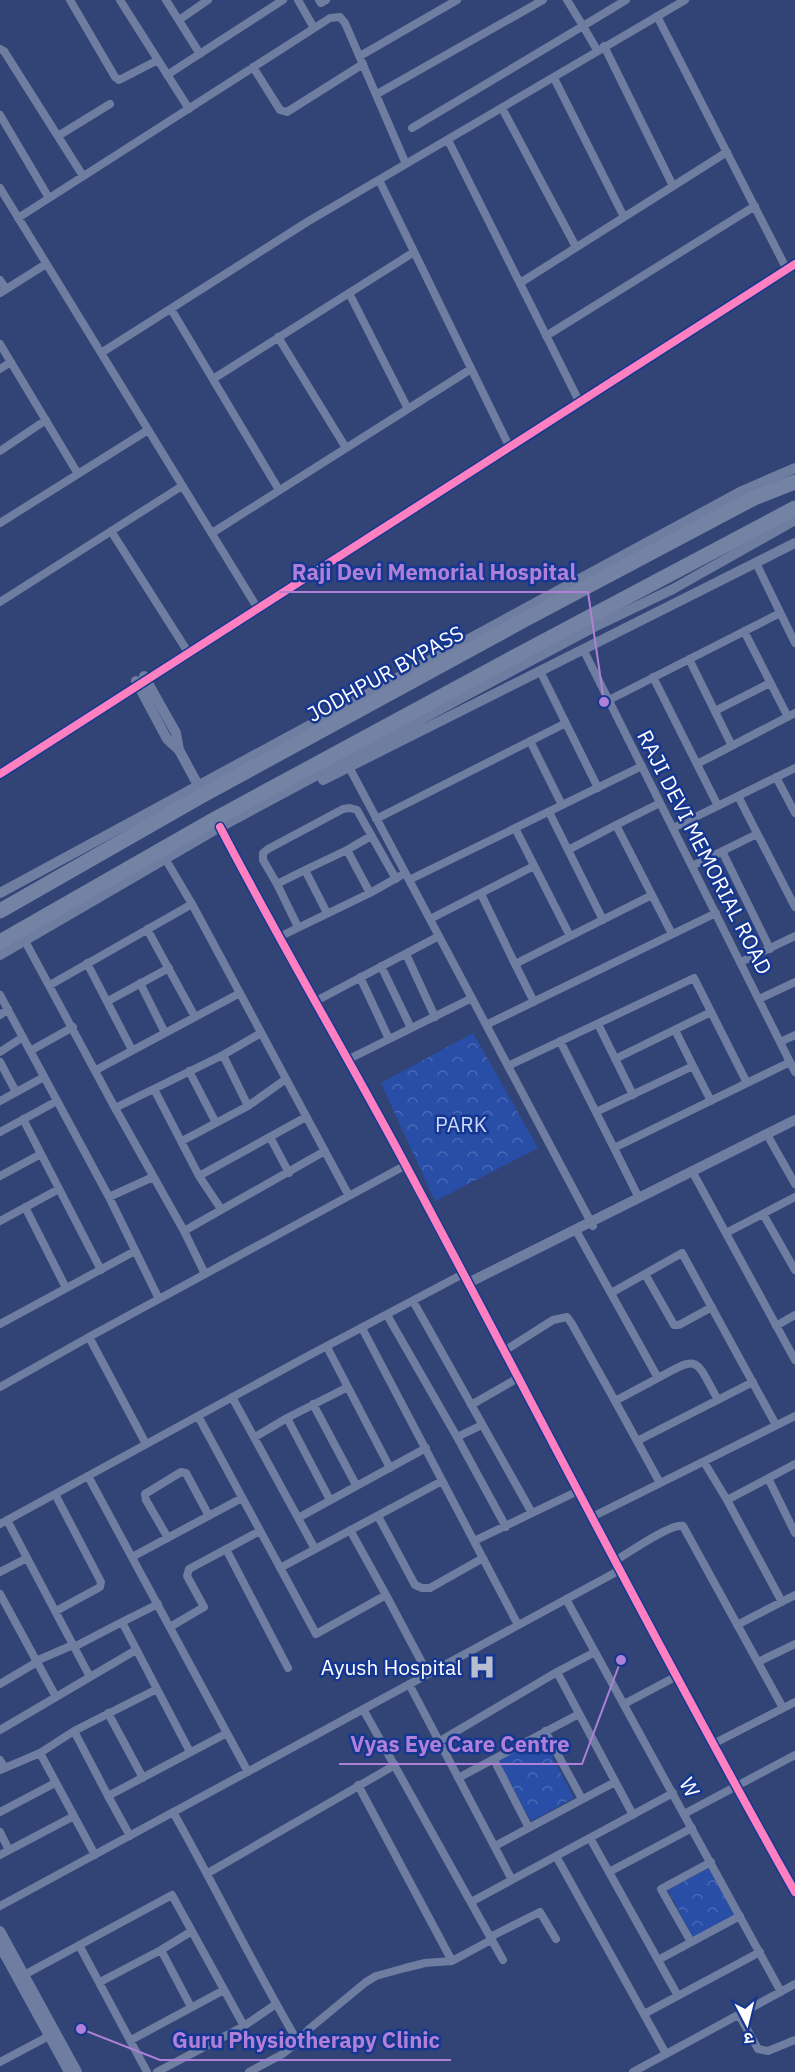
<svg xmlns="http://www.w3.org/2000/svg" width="795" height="2072" viewBox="0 0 795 2072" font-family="'IBM Plex Sans','Noto Sans Devanagari',sans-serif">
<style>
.forest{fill:url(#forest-crowns)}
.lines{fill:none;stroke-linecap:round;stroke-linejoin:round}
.minor{stroke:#6e7da0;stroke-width:8}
.tertiary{stroke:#6e7da0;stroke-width:10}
.trunk{stroke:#7482a4;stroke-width:15}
.cycleway-casing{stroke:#153791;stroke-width:11}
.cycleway{stroke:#ff80c0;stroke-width:8}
.labels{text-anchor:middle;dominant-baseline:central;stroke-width:5;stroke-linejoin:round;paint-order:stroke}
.street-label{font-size:21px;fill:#fff;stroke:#153791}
.park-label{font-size:21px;fill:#cad8fc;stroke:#153791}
.poi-label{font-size:21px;fill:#fff;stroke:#153791;text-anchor:end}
.leader{fill:none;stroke:#b080d9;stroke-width:2}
.callout-dot{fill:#b080d9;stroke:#153791;stroke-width:2}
.callout-label{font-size:22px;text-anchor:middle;font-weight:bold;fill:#b080d9;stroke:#153791;stroke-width:5;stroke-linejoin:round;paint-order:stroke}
</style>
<defs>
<pattern id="forest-crowns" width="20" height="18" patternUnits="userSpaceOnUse" patternTransform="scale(1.5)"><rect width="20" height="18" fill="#284ea8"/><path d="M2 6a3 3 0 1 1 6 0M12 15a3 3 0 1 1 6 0" fill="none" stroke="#4869b5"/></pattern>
</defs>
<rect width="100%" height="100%" fill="#314475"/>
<path class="forest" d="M473,1033L538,1148L435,1201L381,1083Z
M541,1736L574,1798L531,1821L498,1760Z
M709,1868L734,1915L693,1937L668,1890Z"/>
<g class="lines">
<path class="minor" d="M70,0L115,77L119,80L125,77L158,60
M120,0L189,109
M166,0L200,54
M298,0L314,28
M319,0L321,3L326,0
M567,0L583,26L626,0
M657,16L784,264
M179,20L208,0
M604,46L673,186
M0,49L4,51L83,176
M360,56L457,0
M253,67L280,110L287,112L363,64
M167,75L283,0
M554,78L624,217
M377,94L543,0
M502,108L576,247
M0,115L49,198
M412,128L583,26L597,50
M58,136L110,104
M448,140L580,403
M379,180L510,448
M0,188L258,609
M18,218L330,18L340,17L345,23L406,164
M0,280L6,289
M520,283L727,152
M0,293L46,264
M349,293L408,409
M171,309L279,490
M546,336L755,206
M278,337L346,448
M0,344L78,474
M101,353L307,222L685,0
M0,369L11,362
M213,379L414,252
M0,451L46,420
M0,523L148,430
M111,531L186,649
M212,533L471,369
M756,563L795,643
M0,602L182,486
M744,631L788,717
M583,649L795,1072
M689,659L732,746
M540,671L598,788
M653,677L718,806
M609,700L780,613
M715,711L770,683
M530,741L562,805
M697,764L795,713
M349,767L593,1226
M776,777L795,813
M738,796L795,907
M660,803L616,825L672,934
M549,812L603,920
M376,819L566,723
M515,828L570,936
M673,828L795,768
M347,850L371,836
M568,850L616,825
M722,851L770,949
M166,860L192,904L349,1196
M692,866L757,834
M409,880L642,766
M277,884L305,870
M481,894L515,964
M327,913L305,870L347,850L370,893
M430,919L534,866
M298,927L277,884L263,860V853L268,849L343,809L350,808L357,810L396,879
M147,929L195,1017
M279,937L370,893L400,876
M25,941L115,1108L184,1231L205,1274
M406,954L435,1017
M741,962L795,936
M87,963L132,1050
M381,966L411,1028
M360,977L389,1039
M140,983L165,1033
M50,985L192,904
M0,995L109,1197L159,1299
M759,999L795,982
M108,1001L169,968
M314,1002L439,936
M534,1002L515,964L652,895
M0,1015L8,1009
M598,1024L633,1095
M486,1025L716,913
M675,1030L693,1066
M560,1041L614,1148
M780,1042L795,1035
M30,1051L73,1027
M0,1052L23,1037
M223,1055L248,1106
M615,1059L711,1012
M347,1060L472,998
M0,1062L16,1092
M508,1066L694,978L747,1083
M96,1070L240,993
M189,1071L216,1123
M154,1089L199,1176L221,1209
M0,1101L44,1077
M115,1108L223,1055L261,1033
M596,1112L693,1066L711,1101
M23,1119L101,1270
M0,1132L57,1101
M270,1137L289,1173
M769,1138L795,1184
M182,1141L248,1106L286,1079
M692,1171L795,1360
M0,1176L41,1154
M199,1176L306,1117
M109,1197L153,1177
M639,1198L614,1148L790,1062
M25,1207L66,1288
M763,1214L795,1270
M0,1221L59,1189
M184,1231L325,1151
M726,1233L795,1197
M578,1234L658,1378L615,1401L660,1483
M645,1274L674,1325H679L712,1307
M611,1293L682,1253L776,1425
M413,1301L532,1513
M387,1315L457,1437L506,1527
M0,1324L135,1251
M776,1326L795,1315
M362,1328L518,1625
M89,1337L146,1444
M327,1347L390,1468
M504,1351L553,1320L567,1317L572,1324L615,1401
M658,1378C701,1354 695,1359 718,1400
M0,1387L89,1337L406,1165
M232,1397L315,1549
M313,1404L356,1485
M471,1405L518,1378
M198,1416L316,1634L386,1595L428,1674
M287,1418L330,1500
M255,1437L287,1418L348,1387
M457,1437L482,1425
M637,1441L753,1382
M704,1462L727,1500L795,1464
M88,1476L248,1772
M768,1478L795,1533
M55,1494L101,1582L100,1587L56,1611
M727,1500L782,1602
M378,1516L415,1585L422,1588H430L483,1558
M592,1517L795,1416
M298,1518L426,1448
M7,1520L90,1677
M0,1524L306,1357L463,1274
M350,1530L386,1595
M168,1538L146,1500L145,1494L181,1472L186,1473L209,1516
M474,1541L578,1491
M226,1549L288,1668
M132,1557L242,1498
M615,1561C628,1553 671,1523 683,1526L783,1708
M280,1568L442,1481
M0,1572L27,1558
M0,1594L56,1697
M566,1599L781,1992
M737,1625L795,1595
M170,1627L204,1607L187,1576L189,1569L260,1531
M74,1647L122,1622
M36,1661L73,1645
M758,1662L795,1644
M557,1672L633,1815
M0,1684L37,1662
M409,1684L512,1880
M157,1689L190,1752
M624,1704L677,1676
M363,1709L503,1960
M108,1713L143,1778
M0,1730L136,1650
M74,1731L40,1753L95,1855
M545,1731L582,1799
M440,1741L557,1672L595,1652
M713,1744L795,1702
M0,1760L5,1768
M494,1760L529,1828
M0,1770L40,1753
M458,1778L579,1714
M358,1785L452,1961
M108,1796L74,1731L157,1689L122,1622L158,1604
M0,1812L55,1783
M173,1812C216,1888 254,1967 298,2042L281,2055L249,2072
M684,1814L795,1755
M0,1832L9,1850
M130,1836L108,1796L227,1733
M590,1838L678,1996
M495,1846L615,1782
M0,1855L74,1816
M556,1856L666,2054
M609,1872L692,1828
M208,1873L395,1765
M471,1902L673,1793
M0,1906L620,1570
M490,1937L540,1912L556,1939
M691,1942L661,1889L711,1862
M79,1945L147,2072
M658,1960L740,1916
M24,1975L172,1895L244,2026
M100,1982L161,1950
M191,2007L161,1950L192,1931
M644,2014L760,1952
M739,2015L758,2049L768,2051L795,2040
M131,2040L224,1990
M298,2042L309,2029L366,1982L376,1976L405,1968L425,1963L452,1961L491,1940
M0,2062L49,2036
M157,2072L244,2026L276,2004
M633,2072L795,1984"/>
<path class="tertiary" d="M144,676L176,733L179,750
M136,681L167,739L179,750L198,785
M0,774L795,264
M323,780L795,543
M220,827C276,935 338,1040 396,1147C529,1395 657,1647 795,1892
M0,893L742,491L795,468
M0,955L220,827L592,628L673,589L795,520
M468,1283L795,1120
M0,1931L77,2072
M0,1946L69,2072"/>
<path class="trunk" d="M0,911L203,795L524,620L754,498L795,482
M0,942L215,819L529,649L795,508"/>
<defs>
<path id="cycleway" d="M0,774L795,264
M220,827C276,935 338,1040 396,1147C529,1395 657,1647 795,1892"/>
</defs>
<use href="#cycleway" class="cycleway-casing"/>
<use href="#cycleway" class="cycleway"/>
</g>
<defs>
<symbol id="hospital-bare" viewBox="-9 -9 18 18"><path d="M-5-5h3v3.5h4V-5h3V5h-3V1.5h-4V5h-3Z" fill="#b7becf" stroke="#153791" stroke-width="2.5" paint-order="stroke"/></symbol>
</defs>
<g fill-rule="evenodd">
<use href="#hospital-bare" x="463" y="1648" width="38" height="38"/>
</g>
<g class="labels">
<g class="street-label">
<text transform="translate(385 673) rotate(-29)">JODHPUR BYPASS</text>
<text transform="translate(705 852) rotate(63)">RAJI DEVI MEMORIAL ROAD</text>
<text transform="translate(690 1787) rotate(61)">W</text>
</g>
<g class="park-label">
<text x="461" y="1124">PARK</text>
</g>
<g class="poi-label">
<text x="462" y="1667">Ayush Hospital</text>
</g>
</g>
<path class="leader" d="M604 702L588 592H279M621 1660L582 1764H339M81 2029L160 2060H451"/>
<g class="callout-dot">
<circle cx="604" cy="702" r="6"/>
<circle cx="621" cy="1660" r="6"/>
<circle cx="81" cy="2029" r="6"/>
</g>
<g class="callout-label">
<text x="434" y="580">Raji Devi Memorial Hospital</text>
<text x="460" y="1752">Vyas Eye Care Centre</text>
<text x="306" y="2048">Guru Physiotherapy Clinic</text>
</g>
<g transform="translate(747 2024) rotate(173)" stroke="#153791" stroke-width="4.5" paint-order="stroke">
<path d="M0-4.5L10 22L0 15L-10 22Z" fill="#ffffff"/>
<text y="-9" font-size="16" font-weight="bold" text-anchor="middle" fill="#ffffff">उ</text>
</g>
</svg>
